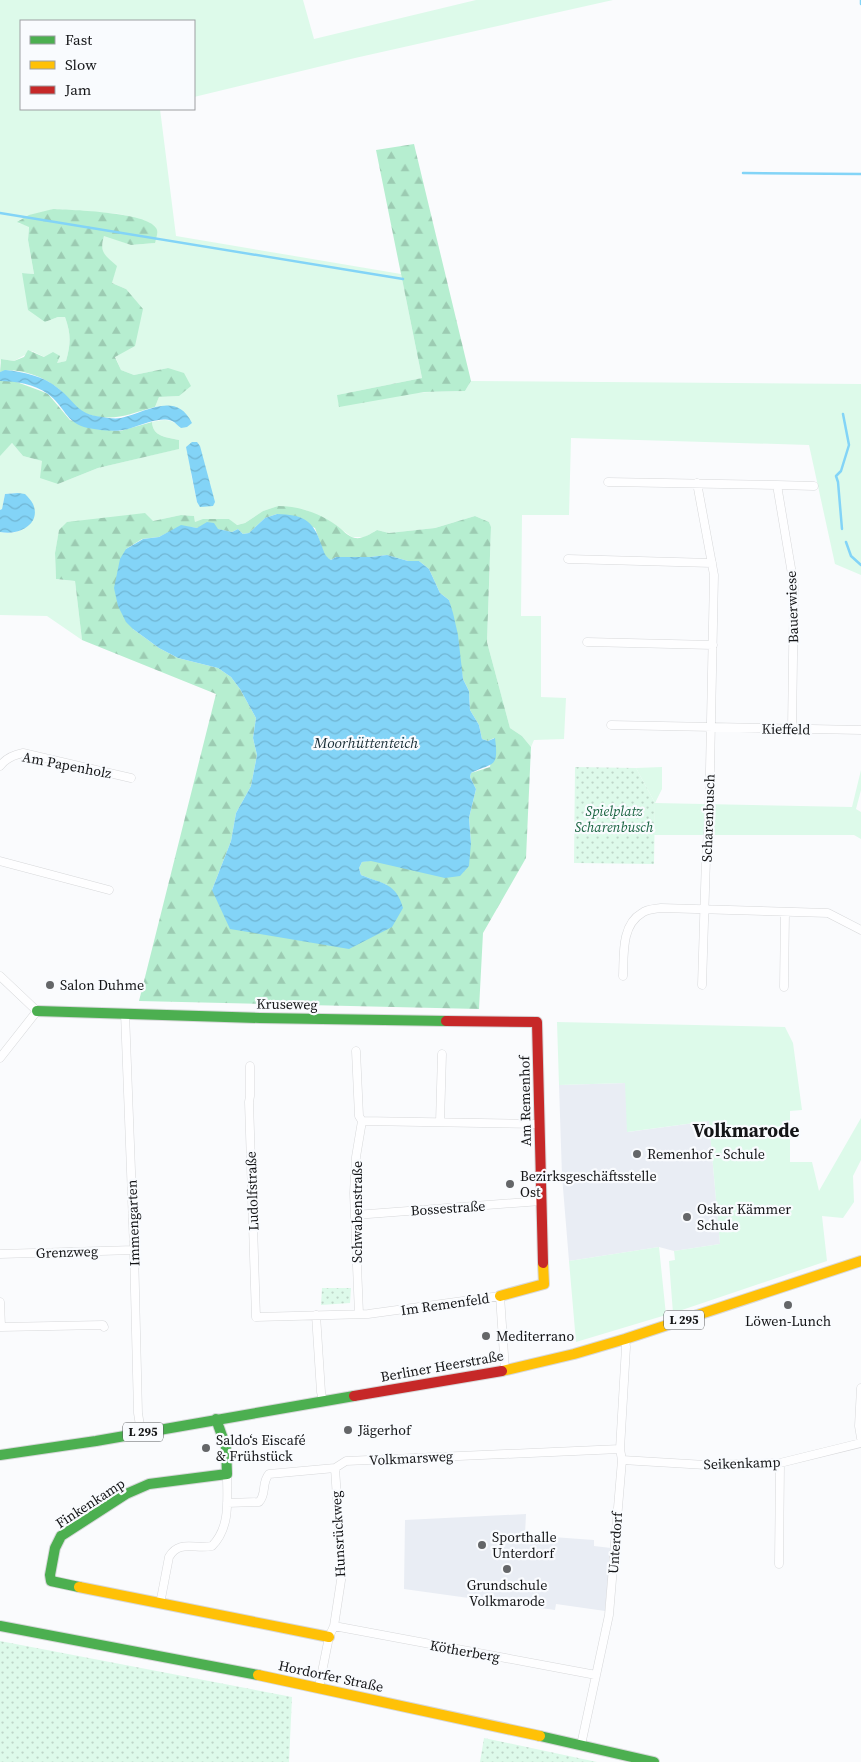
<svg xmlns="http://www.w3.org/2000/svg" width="861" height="1762" viewBox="0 0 861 1762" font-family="'Source Serif 4',serif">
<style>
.built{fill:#e9edf4}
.grass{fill:#ddfaea;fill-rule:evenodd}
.forest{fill:url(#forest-firs);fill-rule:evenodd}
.park{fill:url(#park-dots)}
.water{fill:url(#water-waves)}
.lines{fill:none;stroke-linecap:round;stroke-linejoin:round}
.stream{stroke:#83d4f7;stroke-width:2.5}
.street-casing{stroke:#d7d8da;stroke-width:9}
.fast-casing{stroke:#d7d8da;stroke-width:12}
.slow-casing{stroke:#d7d8da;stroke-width:12}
.jam-casing{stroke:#d7d8da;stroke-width:12}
.street{stroke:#fefeff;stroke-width:8}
.fast{stroke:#4caf50;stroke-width:10}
.slow{stroke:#ffc107;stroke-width:10}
.jam{stroke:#c62828;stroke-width:10}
.poi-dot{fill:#646668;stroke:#f9fbfe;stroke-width:2}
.labels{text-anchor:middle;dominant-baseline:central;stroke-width:4.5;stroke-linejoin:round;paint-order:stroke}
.shield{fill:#f9fbfe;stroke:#595a5c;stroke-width:1}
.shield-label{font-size:12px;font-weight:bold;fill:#141517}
.street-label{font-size:14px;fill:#141517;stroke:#f9fbfe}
.park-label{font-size:14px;font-style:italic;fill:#1a6441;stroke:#f9fbfe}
.poi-label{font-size:14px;fill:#141517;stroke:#f9fbfe;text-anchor:start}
.water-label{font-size:15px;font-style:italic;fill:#1a2e37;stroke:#f9fbfe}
.district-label{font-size:19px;font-weight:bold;fill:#141517;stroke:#f9fbfe}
</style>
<defs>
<pattern id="forest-firs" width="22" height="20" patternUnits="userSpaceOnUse" patternTransform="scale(1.25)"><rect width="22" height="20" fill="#b6eed0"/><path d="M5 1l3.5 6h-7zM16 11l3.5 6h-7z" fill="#9ccbb2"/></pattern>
<pattern id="park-dots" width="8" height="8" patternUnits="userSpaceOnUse" patternTransform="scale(1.25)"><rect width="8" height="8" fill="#ddfaea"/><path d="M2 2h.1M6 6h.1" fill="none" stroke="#bdd5c8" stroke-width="1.8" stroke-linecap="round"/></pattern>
<pattern id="water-waves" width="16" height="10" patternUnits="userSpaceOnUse" patternTransform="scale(1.25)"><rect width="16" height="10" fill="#83d4f7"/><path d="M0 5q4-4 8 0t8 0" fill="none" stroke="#70b5d3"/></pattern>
</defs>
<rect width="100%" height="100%" fill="#fafbfd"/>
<path class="built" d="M626,1083L628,1132L709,1121L720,1244L674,1251L659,1247L569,1261L562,1176L559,1085Z
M526,1514L525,1535L594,1540V1546L611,1548L605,1611L556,1604L555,1610L404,1589L405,1520Z"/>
<path class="grass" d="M0,0H303L314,39L476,0H613L355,58L194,97V21H21V109H160L176,236L401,274L422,378L337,395L465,391L471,381L861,384V575L835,564L809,445L571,438L569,515H522L521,616H541V697L566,698L564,739L534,740L531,747L522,736L510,728L487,642L491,528L489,522L475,516L435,528L389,533L377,530L365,537H352L334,524L306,510L278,506L263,511L245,523L236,525L229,519L195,522L194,516L181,515L153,521L59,531L55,553L56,579L75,581L82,640L47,616L0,615V532C14,535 25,531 33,519L18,493L5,494L2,509L0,510V455L12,443L23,456L42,461L58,484L98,468L178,449L179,440C166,437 153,437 152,422C160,420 169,418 176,424L163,406L155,407L159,397L179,396L168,368L134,375L121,370L115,356L126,289L112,283L116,266C104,255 99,253 104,235L131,245L155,243L148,222L120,214L53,209L18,223L29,226L28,240L34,274L22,273L45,322L58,317H65C71,334 71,343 66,361L57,363L32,351L14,361L1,359L0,363ZM197,442V502L191,474Z
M662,767V789L655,803L852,807L861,770V790L856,809L861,812V839L854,835H654L655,803L636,768Z
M557,1022L785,1027L793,1043L802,1110L790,1111V1162H812L819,1191L861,1118V1160L853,1176L854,1202L843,1218L822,1216L827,1261L673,1313L669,1261L675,1260L674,1251L720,1244L709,1121L627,1132L625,1083L559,1085Z
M659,1247L666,1315L576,1342L569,1261Z"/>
<path class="forest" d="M414,144L471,381L465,391L424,392L339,407L337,395L422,378L376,150Z
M53,209C72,210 147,212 156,228C159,232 156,238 155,243L131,245L104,236C99,253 105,255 117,266L112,283L126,289L143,309L135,346L115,357L121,370L134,375L168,368L184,373L191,386L179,396L159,397L155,407C131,413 116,422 90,415C77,412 70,400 61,391C48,378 18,366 0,372L1,359L14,361L24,357L28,350L44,357L53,352L60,356L57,363L66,361C71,343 71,334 65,317H58L45,322L28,310L22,273L34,274L28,240L29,227L17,222L29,215Z
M0,381H14L41,391L48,394L70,420L96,429L120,431L152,422C153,437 166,437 179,440V449L98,468L58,484L40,478L42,461L23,456L12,443L0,456Z
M278,506C299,506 319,513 336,525C342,529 348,537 355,538C363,539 370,534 377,530L389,533L435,528L475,516L489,522L491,527L487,642L510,728L522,736L531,747L526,858L483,933L479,1009L139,1001L216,694L82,640L75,581L56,579L55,553L59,530L67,522L145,513L153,521L181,515L194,516L195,522L203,519H229L237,525L245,523L263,511ZM277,514L315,528L325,557L331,560L336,557H370L387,555L408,561H419L429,569L440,593L449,600L463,679L469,691L470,710L479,725L482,739L488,741L494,738L490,767L471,773L470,777L476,789L469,818L471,843L362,862L359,868L361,875L387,885L212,890L231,841L236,813L251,786L257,755L253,738L256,718L240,689L231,677L218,668L178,658L159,648L133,629L126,549L142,539L159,537L181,526L197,528L202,526L232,532L238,529L243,534L249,533L265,518Z"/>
<path class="park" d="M575,767L636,768L655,803L654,864L574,863Z
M322,1288H351L350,1303L321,1305Z
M0,1641L292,1697L289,1762H0Z
M484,1738L597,1762H480Z"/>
<path class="water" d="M5,370C24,372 44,376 59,389C76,402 76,414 102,417C107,418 115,419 121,418C145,413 176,390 192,423L187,427L181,428C178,426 175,422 172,421C158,415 136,428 123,430C112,432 99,430 88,428C66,424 64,405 48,394C34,384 16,381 0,381V372Z
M192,442H197L200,446L215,502L213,506L200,507L197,502L186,447Z
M18,493L25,494C28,497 31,500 33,504C42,525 17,536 0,532V510L2,509L5,494Z
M277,514C302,515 313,519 321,544C324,551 324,556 331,560L336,557H370L387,555L408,561H419L429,569L440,593L449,600L453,613L458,635L463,679L469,691L470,710L479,725L482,739L488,741L495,738C499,769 493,762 471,773L470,777L476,789L469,818L471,843L469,866L460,876L445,878L371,861L362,862L359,868L361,875C383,884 396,883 403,908L392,927L349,949L230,929L212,890L231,841L236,813L251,786L257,755L253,738L256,718L240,689L231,677L218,668L178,658L159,648L133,629L126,622L118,606L114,588L120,559L126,549L143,539L159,537L181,525L197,528L207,522L214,523L218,529L232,532L238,529L243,534L249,533L265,518Z"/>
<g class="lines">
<path class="stream" d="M861,0V4
M743,173L861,174
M0,213L403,279
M842,529L838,482L836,476L841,471L849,445L843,414
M846,542L851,556L861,565"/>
<defs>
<path id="street" d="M608,482L777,485L794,586L792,729
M697,483L714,575L709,818L706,858L702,985
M777,485L814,486
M568,559L712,563
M587,642L713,645
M611,725L861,730
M0,766C6,758 13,755 23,753L131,778
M0,861L109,890
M0,976L37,1011L0,1058
M623,976C624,955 621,925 642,913C647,909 655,909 661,908L828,913L861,930
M784,987L785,912
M125,1013L134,1250L138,1413L141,1432
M356,1051L359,1116L362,1121L356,1157L354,1193L359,1314
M250,1066V1096L249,1102L256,1317L368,1314L500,1296L505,1370
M362,1121L539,1124
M440,1122L442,1054
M355,1215L541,1201
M0,1254L134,1250
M0,1302L1,1327L103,1325L104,1327
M316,1315L321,1392L323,1401
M861,1388L859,1426L861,1438
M622,1460L706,1465L780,1463L861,1443
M227,1503L259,1502C267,1494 261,1483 269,1474L335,1468L346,1461L620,1449
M779,1564L780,1463
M160,1604L169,1557C179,1539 196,1550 212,1546C231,1527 227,1499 227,1474
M334,1626L596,1675
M319,1687L329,1637L334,1626L342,1574L335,1468
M581,1745L609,1615L622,1460L620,1449L626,1347L625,1339"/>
<path id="fast" d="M37,1011L260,1018L446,1021
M0,1455L96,1441L354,1396
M79,1587L51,1581L50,1575L55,1548L61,1536L126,1494L149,1484L227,1474L226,1447L216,1419
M0,1626L258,1675
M540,1736L654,1762"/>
<path id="slow" d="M500,1296L544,1284L543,1263
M502,1371L574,1354L625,1339L861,1261
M79,1587L329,1637
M258,1675L540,1736"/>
<path id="jam" d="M446,1021L537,1022L543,1263
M354,1396L502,1371"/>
</defs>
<use href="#street" class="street-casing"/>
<use href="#fast" class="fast-casing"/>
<use href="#slow" class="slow-casing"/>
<use href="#jam" class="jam-casing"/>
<use href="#street" class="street"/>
<use href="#fast" class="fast"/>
<use href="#slow" class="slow"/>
<use href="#jam" class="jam"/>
</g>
<g class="poi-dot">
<circle cx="50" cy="985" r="5"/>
<circle cx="637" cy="1154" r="5"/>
<circle cx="510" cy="1184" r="5"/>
<circle cx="687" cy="1217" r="5"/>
<circle cx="788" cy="1305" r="5"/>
<circle cx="486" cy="1336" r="5"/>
<circle cx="348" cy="1430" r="5"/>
<circle cx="206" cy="1448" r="5"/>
<circle cx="482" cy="1545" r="5"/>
<circle cx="507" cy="1569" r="5"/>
</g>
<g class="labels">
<g class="shield">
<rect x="664" y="1310.5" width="40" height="19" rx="4"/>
<rect x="123" y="1422.5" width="40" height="19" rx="4"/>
</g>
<g class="shield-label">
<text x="684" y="1320">L 295</text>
<text x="143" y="1432">L 295</text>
</g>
<g class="street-label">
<text transform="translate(792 607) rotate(-92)">Bauerwiese</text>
<text transform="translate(786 729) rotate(1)">Kieffeld</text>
<text transform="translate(67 765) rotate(11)">Am Papenholz</text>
<text transform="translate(708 818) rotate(-88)">Scharenbusch</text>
<text transform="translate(287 1004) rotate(1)">Kruseweg</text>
<text transform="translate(525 1101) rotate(-91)">Am Remenhof</text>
<text transform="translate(252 1191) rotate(-92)">Ludolfstraße</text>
<text transform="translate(448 1208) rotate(-4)">Bossestraße</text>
<text transform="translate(357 1212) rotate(-90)">Schwabenstraße</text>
<text transform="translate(133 1223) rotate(-92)">Immengarten</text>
<text transform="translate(67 1252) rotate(-2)">Grenzweg</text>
<text transform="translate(445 1304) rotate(-8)">Im Remenfeld</text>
<text transform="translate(442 1366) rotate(-10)">Berliner Heerstraße</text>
<text transform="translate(411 1458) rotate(-3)">Volkmarsweg</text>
<text transform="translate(742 1463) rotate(-2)">Seikenkamp</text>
<text transform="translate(90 1503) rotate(-33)">Finkenkamp</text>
<text transform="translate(338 1534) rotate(-93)">Hunsrückweg</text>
<text transform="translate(615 1543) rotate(-86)">Unterdorf</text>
<text transform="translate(465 1651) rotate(10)">Kötherberg</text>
<text transform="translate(331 1676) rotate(12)">Hordorfer Straße</text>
</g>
<g class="park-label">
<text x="614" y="811">Spielplatz<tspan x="614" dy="16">Scharenbusch</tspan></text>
</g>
<g class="poi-label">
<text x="60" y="985">Salon Duhme</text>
<text x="647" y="1154">Remenhof - Schule</text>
<text x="520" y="1176">Bezirksgeschäftsstelle<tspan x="520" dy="16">Ost</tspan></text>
<text x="697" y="1209">Oskar Kämmer<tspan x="697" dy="16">Schule</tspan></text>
<text x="788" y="1321" text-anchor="middle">Löwen-Lunch</text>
<text x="496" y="1336">Mediterrano</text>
<text x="358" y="1430">Jägerhof</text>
<text x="216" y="1440">Saldo‘s Eiscafé<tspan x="216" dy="16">&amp; Frühstück</tspan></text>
<text x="492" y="1537">Sporthalle<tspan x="492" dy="16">Unterdorf</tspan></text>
<text x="507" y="1585" text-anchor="middle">Grundschule<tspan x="507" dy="16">Volkmarode</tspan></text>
</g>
<g class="water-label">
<text x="366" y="742">Moorhüttenteich</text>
</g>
<g class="district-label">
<text x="746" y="1130">Volkmarode</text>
</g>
</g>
<rect x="20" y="20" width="175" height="90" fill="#f9fbfe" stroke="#9d9fa2"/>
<rect x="30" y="36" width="25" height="8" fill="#4caf50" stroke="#9d9fa2"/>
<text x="65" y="45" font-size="15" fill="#141517">Fast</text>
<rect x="30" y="61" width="25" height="8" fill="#ffc107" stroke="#9d9fa2"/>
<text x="65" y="70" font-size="15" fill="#141517">Slow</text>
<rect x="30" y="86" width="25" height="8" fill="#c62828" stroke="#9d9fa2"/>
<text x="65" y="95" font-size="15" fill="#141517">Jam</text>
</svg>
